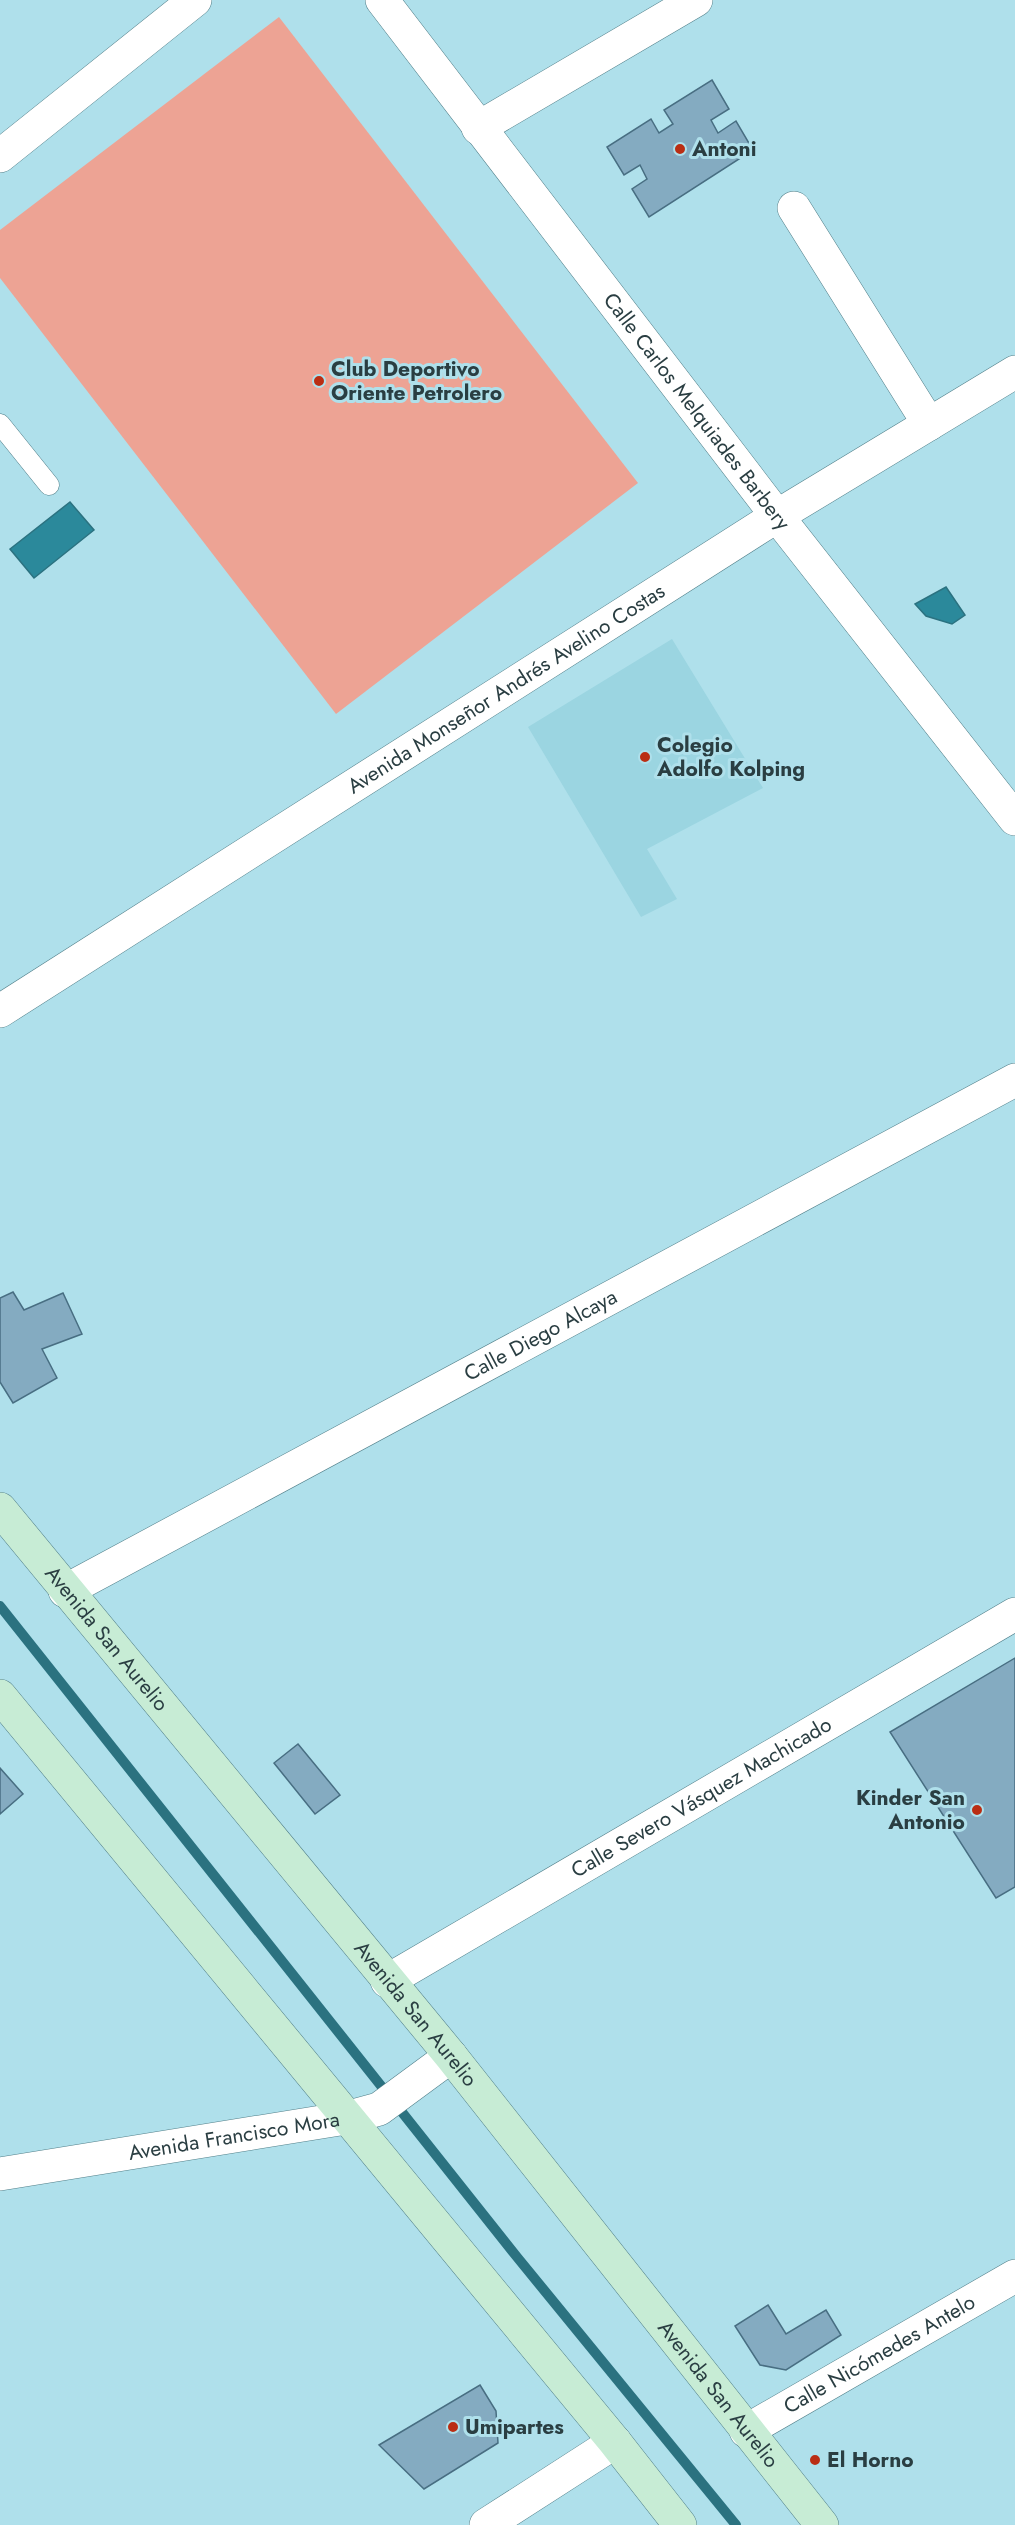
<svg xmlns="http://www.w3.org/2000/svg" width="1015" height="2525" viewBox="0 0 1015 2525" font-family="Jost,sans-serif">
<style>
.built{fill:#9bd5e1}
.green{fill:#eda394}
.water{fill:#2b899b;stroke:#2b7280;stroke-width:1.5}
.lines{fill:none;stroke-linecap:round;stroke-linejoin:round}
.stream{stroke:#2b7280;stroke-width:10}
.building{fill:#84abc1;stroke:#486e82;stroke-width:1.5}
.service-casing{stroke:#517f89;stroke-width:21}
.minor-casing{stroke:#517f89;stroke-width:34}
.tertiary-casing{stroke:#517f89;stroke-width:34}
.secondary-casing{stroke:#517f89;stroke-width:34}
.service{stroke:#fff;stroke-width:20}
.minor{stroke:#fff;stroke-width:33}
.tertiary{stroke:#fff;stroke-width:33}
.secondary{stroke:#c7ecd5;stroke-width:33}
.poi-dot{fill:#ba2e14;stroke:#afe0eb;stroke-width:2}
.labels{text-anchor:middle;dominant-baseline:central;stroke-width:6;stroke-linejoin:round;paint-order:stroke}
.poi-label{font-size:21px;font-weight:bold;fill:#2a3e42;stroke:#afe0eb;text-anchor:start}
.street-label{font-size:21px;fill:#2a3e42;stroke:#afe0eb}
</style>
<rect width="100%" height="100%" fill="#afe0eb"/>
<path class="built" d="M672,639L763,788L647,849L677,899L641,917L528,727Z"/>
<path class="green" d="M279,17L638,483L336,714L0,278V230Z"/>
<path class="water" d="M70,502L94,530L34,578L10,549Z
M946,587L965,615L952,624L926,616L915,604Z"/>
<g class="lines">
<path class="stream" d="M0,1606L517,2257L736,2525"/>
</g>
<path class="building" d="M712,80L729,109L711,120L718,133L736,121L753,150L649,217L632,189L647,179L640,165L624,175L607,147L651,119L659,133L673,124L664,110Z
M13,1292L24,1310L63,1293L82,1334L42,1349L57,1378L13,1403L0,1382V1298Z
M1015,1658V1887L996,1898L890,1732Z
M298,1744L340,1795L315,1814L274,1763Z
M0,1768L23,1794L0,1814Z
M768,2305L786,2334L826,2310L841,2335L786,2370L760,2365L735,2326Z
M480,2385L496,2411L498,2443L424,2489L379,2445Z"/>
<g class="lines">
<defs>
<path id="service" d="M0,424L49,485"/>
<g id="minor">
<path id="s1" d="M382,0L777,516L1015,819"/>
<path d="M478,128L696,0"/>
<path d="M0,156L195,0"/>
<path d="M794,208L929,424"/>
<path id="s2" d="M0,1011L777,516L1015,372"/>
<path id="s3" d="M65,1591L1015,1080"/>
<path id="s4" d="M387,1981L1015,1614"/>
<path id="s5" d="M746,2431L1015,2276"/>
<path d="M486,2525L615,2442"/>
</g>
<g id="tertiary">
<path id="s6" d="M0,2174L346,2118L379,2109L451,2056"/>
</g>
<g id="secondary">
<path id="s7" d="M0,1509L451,2056L822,2525"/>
<path d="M0,1696L615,2442L680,2525"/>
</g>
</defs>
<use href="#service" class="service-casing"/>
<use href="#minor" class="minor-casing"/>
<use href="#tertiary" class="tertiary-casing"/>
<use href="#secondary" class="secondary-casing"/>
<use href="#service" class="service"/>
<use href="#minor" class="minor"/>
<use href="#tertiary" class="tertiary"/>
<use href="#secondary" class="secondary"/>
</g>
<g class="poi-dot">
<circle cx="680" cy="149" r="6"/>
<circle cx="319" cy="381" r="6"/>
<circle cx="645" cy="757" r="6"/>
<circle cx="977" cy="1810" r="6"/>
<circle cx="453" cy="2427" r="6"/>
<circle cx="815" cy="2460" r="6"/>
</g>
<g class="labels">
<g class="poi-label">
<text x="692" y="149">Antoni</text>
<text x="331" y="369">Club Deportivo<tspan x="331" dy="24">Oriente Petrolero</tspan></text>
<text x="657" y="745">Colegio<tspan x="657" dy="24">Adolfo Kolping</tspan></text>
<text x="965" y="1798" text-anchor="end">Kinder San<tspan x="965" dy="24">Antonio</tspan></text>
<text x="465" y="2427">Umipartes</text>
<text x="827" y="2460">El Horno</text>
</g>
<g class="street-label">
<text stroke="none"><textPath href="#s1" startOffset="518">Calle Carlos Melquiades Barbery</textPath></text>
<text stroke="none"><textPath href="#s2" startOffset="600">Avenida Monseñor Andrés Avelino Costas</textPath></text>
<text stroke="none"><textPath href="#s3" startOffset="540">Calle Diego Alcaya</textPath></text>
<text stroke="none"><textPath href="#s7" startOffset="168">Avenida San Aurelio</textPath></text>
<text stroke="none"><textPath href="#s4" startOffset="364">Calle Severo Vásquez Machicado</textPath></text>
<text stroke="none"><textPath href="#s7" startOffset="654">Avenida San Aurelio</textPath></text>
<text stroke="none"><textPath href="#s6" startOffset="237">Avenida Francisco Mora</textPath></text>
<text stroke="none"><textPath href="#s5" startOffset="154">Calle Nicómedes Antelo</textPath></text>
<text stroke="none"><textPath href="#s7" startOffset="1140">Avenida San Aurelio</textPath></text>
</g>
</g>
</svg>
